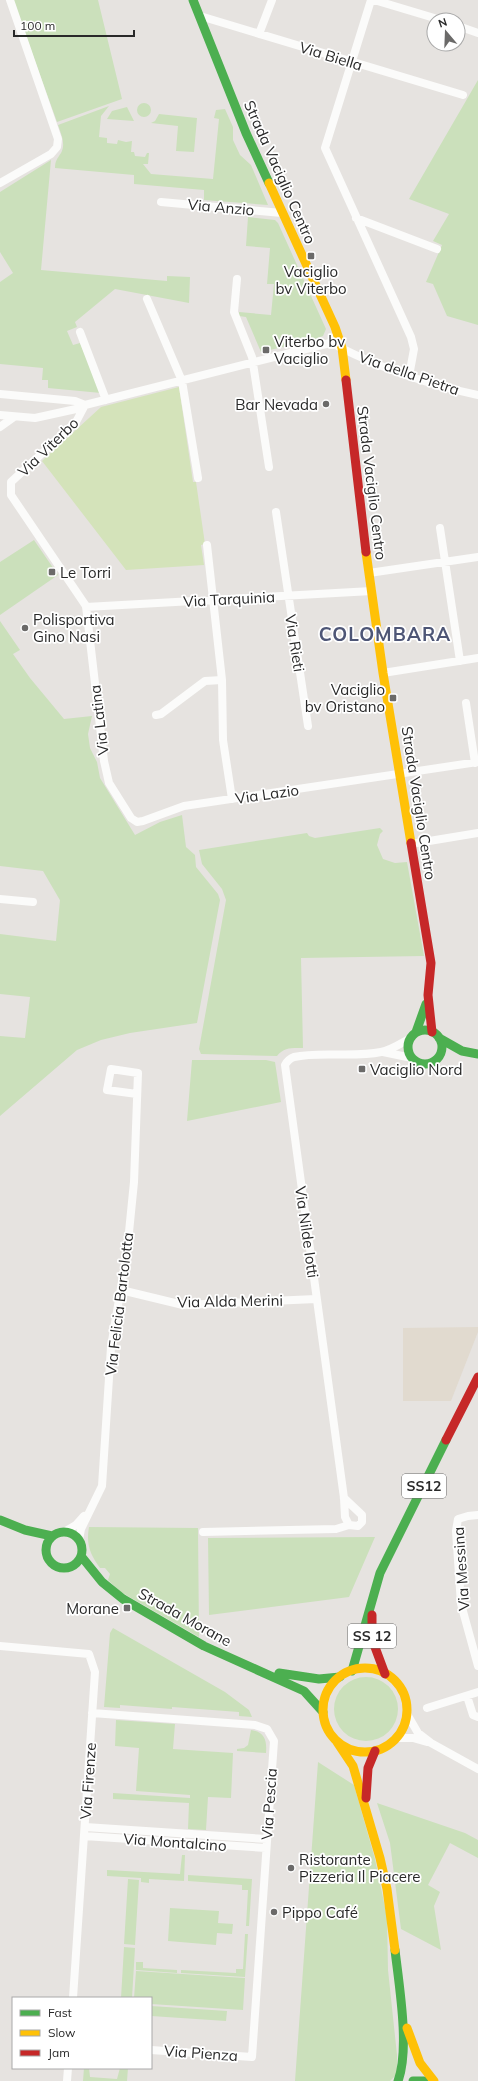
<svg xmlns="http://www.w3.org/2000/svg" width="478" height="2081" viewBox="0 0 478 2081" font-family="Mulish,sans-serif">
<style>
.education{fill:#e1dacf}
.green{fill:#cbe0bb}
.pitch{fill:#d4e3ba}
.lines{fill:none;stroke-linecap:round;stroke-linejoin:round}
.street{stroke:#fbfbfa;stroke-width:8}
.fast{stroke:#4caf50;stroke-width:9}
.slow{stroke:#ffc107;stroke-width:9}
.jam{stroke:#c62828;stroke-width:9}
.poi-dot{fill:#6b6a69;stroke:#fff;stroke-width:1.5}
.labels{text-anchor:middle;dominant-baseline:central;stroke-width:3.5;stroke-linejoin:round;paint-order:stroke}
.shield{fill:#fff;stroke:#696969;stroke-width:1}
.shield-label{font-size:14px;font-weight:bold;fill:#292929}
.street-label{font-size:15px;fill:#292929;stroke:#fff}
.poi-label{font-size:15px;fill:#292929;stroke:#fff;text-anchor:start}
.district-label{font-size:19px;font-weight:bold;letter-spacing:1px;fill:#4e5676;stroke:#fff}
</style>
<rect width="100%" height="100%" fill="#e6e3e0"/>
<path class="education" d="M478,1327V1332L451,1401H403V1328Z"/>
<path class="green" d="M13,0H98L122,99L57,122Z
M478,80V325L447,316L433,284L426,282L442,245L433,241L449,214L409,199Z
M137 110a7 7 0 1 1 14 0a7 7 0 1 1-14 0Z
M109,106L101,116L99,137L107,138V143L117,144L118,140L126,142L132,141L131,152H134L135,156L145,157L147,153H149L148,164H143L151,174L213,179L219,119L214,118L216,110L225,109L233,127V140L240,155L251,165L268,205L204,200V190L134,184V175L55,168C55,161 57,159 61,153C66,144 61,134 58,125Z
M127,107L134,121L107,119L112,111Z
M159,114L197,118L194,152L176,151L178,126L151,123L155,121Z
M51,160L41,270L167,281V276L190,277L189,303L115,289L75,322L77,327L67,331L73,345L80,343L101,393L48,388V380H42L43,368L0,364V282L13,273L0,252V192Z
M248,217L275,220L278,223L326,329L323,336L309,341L261,352L246,317L239,316V312L271,315L274,284H267L270,248L246,246Z
M34,540L58,575L0,615V562Z
M0,621L20,650L13,654L30,678L64,719L92,716L88,734L90,748L97,762L100,778L135,835L160,822L182,815L186,847L195,855L196,867L218,894L220,900L197,1023L130,1033L101,1040L77,1050L0,1116V1036L25,1038L30,997L0,994V934L56,941L60,900L61,902L43,871L0,866Z
M380,828L383,831L380,834L377,845L383,859L395,863L407,862L424,956L301,958L303,1048C292,1048 284,1047 277,1056L201,1054L199,1049L226,900L222,889L202,864L199,850L307,833L309,836L315,838Z
M192,1060H266L275,1062L281,1102L187,1121Z
M89,1527L198,1528L199,1637L121,1592L108,1580L110,1574L105,1568H100C90,1554 86,1545 89,1527Z
M375,1537L349,1597L209,1615L208,1538Z
M113,1628L225,1692L249,1710L252,1717L239,1716V1712L172,1707V1709L120,1705V1708L104,1707L110,1633Z
M334 1709a32 32 0 1 1 64 0a32 32 0 1 1-64 0Z
M116,1720L175,1724L173,1749L233,1753L231,1798L208,1797L206,1830L188,1829L189,1803L113,1799V1793L190,1798V1795L136,1791L139,1748L115,1746Z
M251,1730C265,1732 267,1741 266,1753L237,1751V1749L244,1748L248,1745Z
M318,1762L354,1785L375,1859L387,1917L388,1970L397,2055V2074L390,2081H295Z
M377,1803L465,1833L478,1840V1858L450,1843L428,1885L440,1892L434,1906L441,1950L401,1929L390,1843Z
M182,1855H185L184,1881L149,1879V1883L141,1882V1878L107,1876V1870L180,1874Z
M188,1875L252,1879L249,1926H246L248,1890H242V1885L188,1881Z
M128,1879L139,1880L135,1945L124,1944Z
M170,1908L219,1911L218,1923L233,1924L232,1934L217,1933L216,1945L168,1941Z
M245,1934H248L245,1977L181,1973V1970L236,1973V1969H243Z
M124,1947L135,1948L132,1998H121Z
M136,1962H143V1968L177,1970V1973L136,1970Z
M136,1971L245,1978L243,2010L151,2004V1998H134Z
M151,2006L227,2011L226,2021L151,2016Z
M84,2068H89L90,2077L117,2079L120,2068H128L127,2081H83Z"/>
<path class="pitch" d="M179,387L193,482H196L205,544L201,545L204,565L126,570L42,461L101,407Z"/>
<g class="lines">
<path class="street" d="M371,0L325,148L411,337L414,349L409,376
M374,0L441,20
M200,16L463,95
M458,26L478,33
M259,34L272,0
M0,183L51,154L57,147L58,139L10,0
M161,202L282,213
M356,218L437,249
M237,279L234,312L252,357L269,467
M147,299L182,381L198,478
M80,332L106,400
M339,347C383,369 430,385 478,395
M0,394L75,401L85,405
M85,405L76,422L11,482V495L86,606L104,761L109,783L131,818L137,822L143,821L184,806L478,762
M0,415L35,418L76,409L85,405L330,343L337,334
M0,427L14,417
M276,512L308,726
M440,528L460,661
M207,545L222,680L223,740L232,799
M369,573L478,557
M86,607L372,591
M383,673L478,658
M466,703L475,763
M156,715L161,714L205,681L222,680
M411,844L478,833
M0,899L33,902
M383,1052L412,1058
M121,1290L183,1305L316,1299
M344,1498L362,1515V1522L358,1526L349,1525L345,1517L344,1498L285,1065C287,1061 289,1059 294,1057C320,1051 353,1058 381,1052C391,1050 400,1044 409,1039
M478,1515L468,1516L458,1519L456,1531L461,1604L478,1666
M64,1532L76,1525L84,1516
M203,1532L336,1529L349,1525
M79,1540L81,1529L102,1486L111,1347L127,1252L134,1182L138,1073L111,1069L107,1090L137,1094
M0,1646L89,1654L95,1672L73,1998
M467,1696L473,1715L478,1717
M427,1708L478,1692
M92,1713L255,1725L267,1729L274,1741L252,2057L151,2050
M407,1714L418,1733L431,1743L478,1769
M397,1738H413L427,1742
M85,1827L267,1839
M84,1836L266,1848
M67,2081L68,2068"/>
<path class="fast" d="M193,0L246,133L269,183
M408 1047a17 17 0 1 1 34 0a17 17 0 1 1-34 0Z
M416,1032L426,1004
M439,1038L462,1051L478,1054
M0,1520L25,1530L52,1536
M46 1550a18 18 0 1 1 36 0a18 18 0 1 1-36 0Z
M81,1556L102,1582L123,1599L204,1646L304,1691L323,1712
M352,1671L380,1573L446,1440
M279,1673L319,1679L340,1677
M395,1950C399,1985 410,2049 398,2081
M413,2081H424"/>
<path class="slow" d="M269,183L335,327L342,348L346,380
M366,552L383,673L411,843
M323 1710a42 42 0 1 1 84 0a42 42 0 1 1-84 0Z
M337,1742L353,1766L380,1858L387,1889L395,1950
M407,2028L420,2063L434,2081"/>
<path class="jam" d="M346,380L366,552
M411,843L431,963L428,995L432,1032
M446,1440L478,1377
M372,1615V1639L385,1674
M366,1798L368,1768L375,1751"/>
</g>
<g class="poi-dot">
<rect x="307" y="252" width="8" height="8" rx="2"/>
<rect x="262" y="346" width="8" height="8" rx="2"/>
<circle cx="326" cy="404" r="4"/>
<rect x="48" y="568" width="8" height="8" rx="2"/>
<circle cx="25" cy="628" r="4"/>
<rect x="389" y="694" width="8" height="8" rx="2"/>
<rect x="358" y="1065" width="8" height="8" rx="2"/>
<rect x="123" y="1604" width="8" height="8" rx="2"/>
<circle cx="291" cy="1868" r="4"/>
<circle cx="274" cy="1912" r="4"/>
</g>
<g class="labels">
<g class="shield">
<rect x="402" y="1474" width="44" height="24" rx="3"/>
<rect x="348" y="1624" width="48" height="24" rx="3"/>
</g>
<g class="shield-label">
<text x="424" y="1486">SS12</text>
<text x="372" y="1636">SS 12</text>
</g>
<g class="street-label">
<text transform="translate(331 56) rotate(17)">Via Biella</text>
<text transform="translate(280 172) rotate(66)">Strada Vaciglio Centro</text>
<text transform="translate(221 207) rotate(5)">Via Anzio</text>
<text transform="translate(409 373) rotate(19)">Via della Pietra</text>
<text transform="translate(48 447) rotate(-44)">Via Viterbo</text>
<text transform="translate(372 483) rotate(83)">Strada Vaciglio Centro</text>
<text transform="translate(229 599) rotate(-3)">Via Tarquinia</text>
<text transform="translate(295 643) rotate(81)">Via Rieti</text>
<text transform="translate(99 720) rotate(-97)">Via Latina</text>
<text transform="translate(267 794) rotate(-8)">Via Lazio</text>
<text transform="translate(419 803) rotate(81)">Strada Vaciglio Centro</text>
<text transform="translate(307 1232) rotate(82)">Via Nilde Iotti</text>
<text transform="translate(230 1301) rotate(-1)">Via Alda Merini</text>
<text transform="translate(119 1304) rotate(-83)">Via Felicia Bartolotta</text>
<text transform="translate(461 1569) rotate(-94)">Via Messina</text>
<text transform="translate(185 1617) rotate(29)">Strada Morane</text>
<text transform="translate(88 1781) rotate(-86)">Via Firenze</text>
<text transform="translate(269 1804) rotate(-86)">Via Pescia</text>
<text transform="translate(175 1842) rotate(4)">Via Montalcino</text>
<text transform="translate(201 2053) rotate(4)">Via Pienza</text>
</g>
<g class="poi-label">
<text x="311" y="271" text-anchor="middle">Vaciglio<tspan x="311" dy="17">bv Viterbo</tspan></text>
<text x="274" y="341">Viterbo bv<tspan x="274" dy="17">Vaciglio</tspan></text>
<text x="318" y="404" text-anchor="end">Bar Nevada</text>
<text x="60" y="572">Le Torri</text>
<text x="33" y="619">Polisportiva<tspan x="33" dy="17">Gino Nasi</tspan></text>
<text x="385" y="689" text-anchor="end">Vaciglio<tspan x="385" dy="17">bv Oristano</tspan></text>
<text x="370" y="1069">Vaciglio Nord</text>
<text x="119" y="1608" text-anchor="end">Morane</text>
<text x="299" y="1859">Ristorante<tspan x="299" dy="17">Pizzeria Il Piacere</tspan></text>
<text x="282" y="1912">Pippo Café</text>
</g>
<g class="district-label">
<text x="385" y="634">COLOMBARA</text>
</g>
</g>
<rect x="12" y="1997" width="140" height="72" fill="#ffffff" stroke="#a9a9a9"/>
<rect x="20" y="2010" width="20" height="6" fill="#4caf50" stroke="#a9a9a9"/>
<text x="48" y="2017" font-size="12" fill="#292929">Fast</text>
<rect x="20" y="2030" width="20" height="6" fill="#ffc107" stroke="#a9a9a9"/>
<text x="48" y="2037" font-size="12" fill="#292929">Slow</text>
<rect x="20" y="2050" width="20" height="6" fill="#c62828" stroke="#a9a9a9"/>
<text x="48" y="2057" font-size="12" fill="#292929">Jam</text>
<g transform="translate(446 32) rotate(341)"><circle r="19" fill="#ffffff" stroke="#a9a9a9"/>
<path d="M0-3L7 15L0 10L-7 15Z" fill="#6b6a69"/>
<text y="-6" font-size="11" font-weight="bold" text-anchor="middle" fill="#292929">N</text>
</g>
<path d="M14 30v6h120v-6" fill="none" stroke="#292929" stroke-width="2"/>
<text x="20" y="30" font-size="12" fill="#292929" stroke="#ffffff" stroke-width="3" paint-order="stroke">100 m</text>
</svg>
